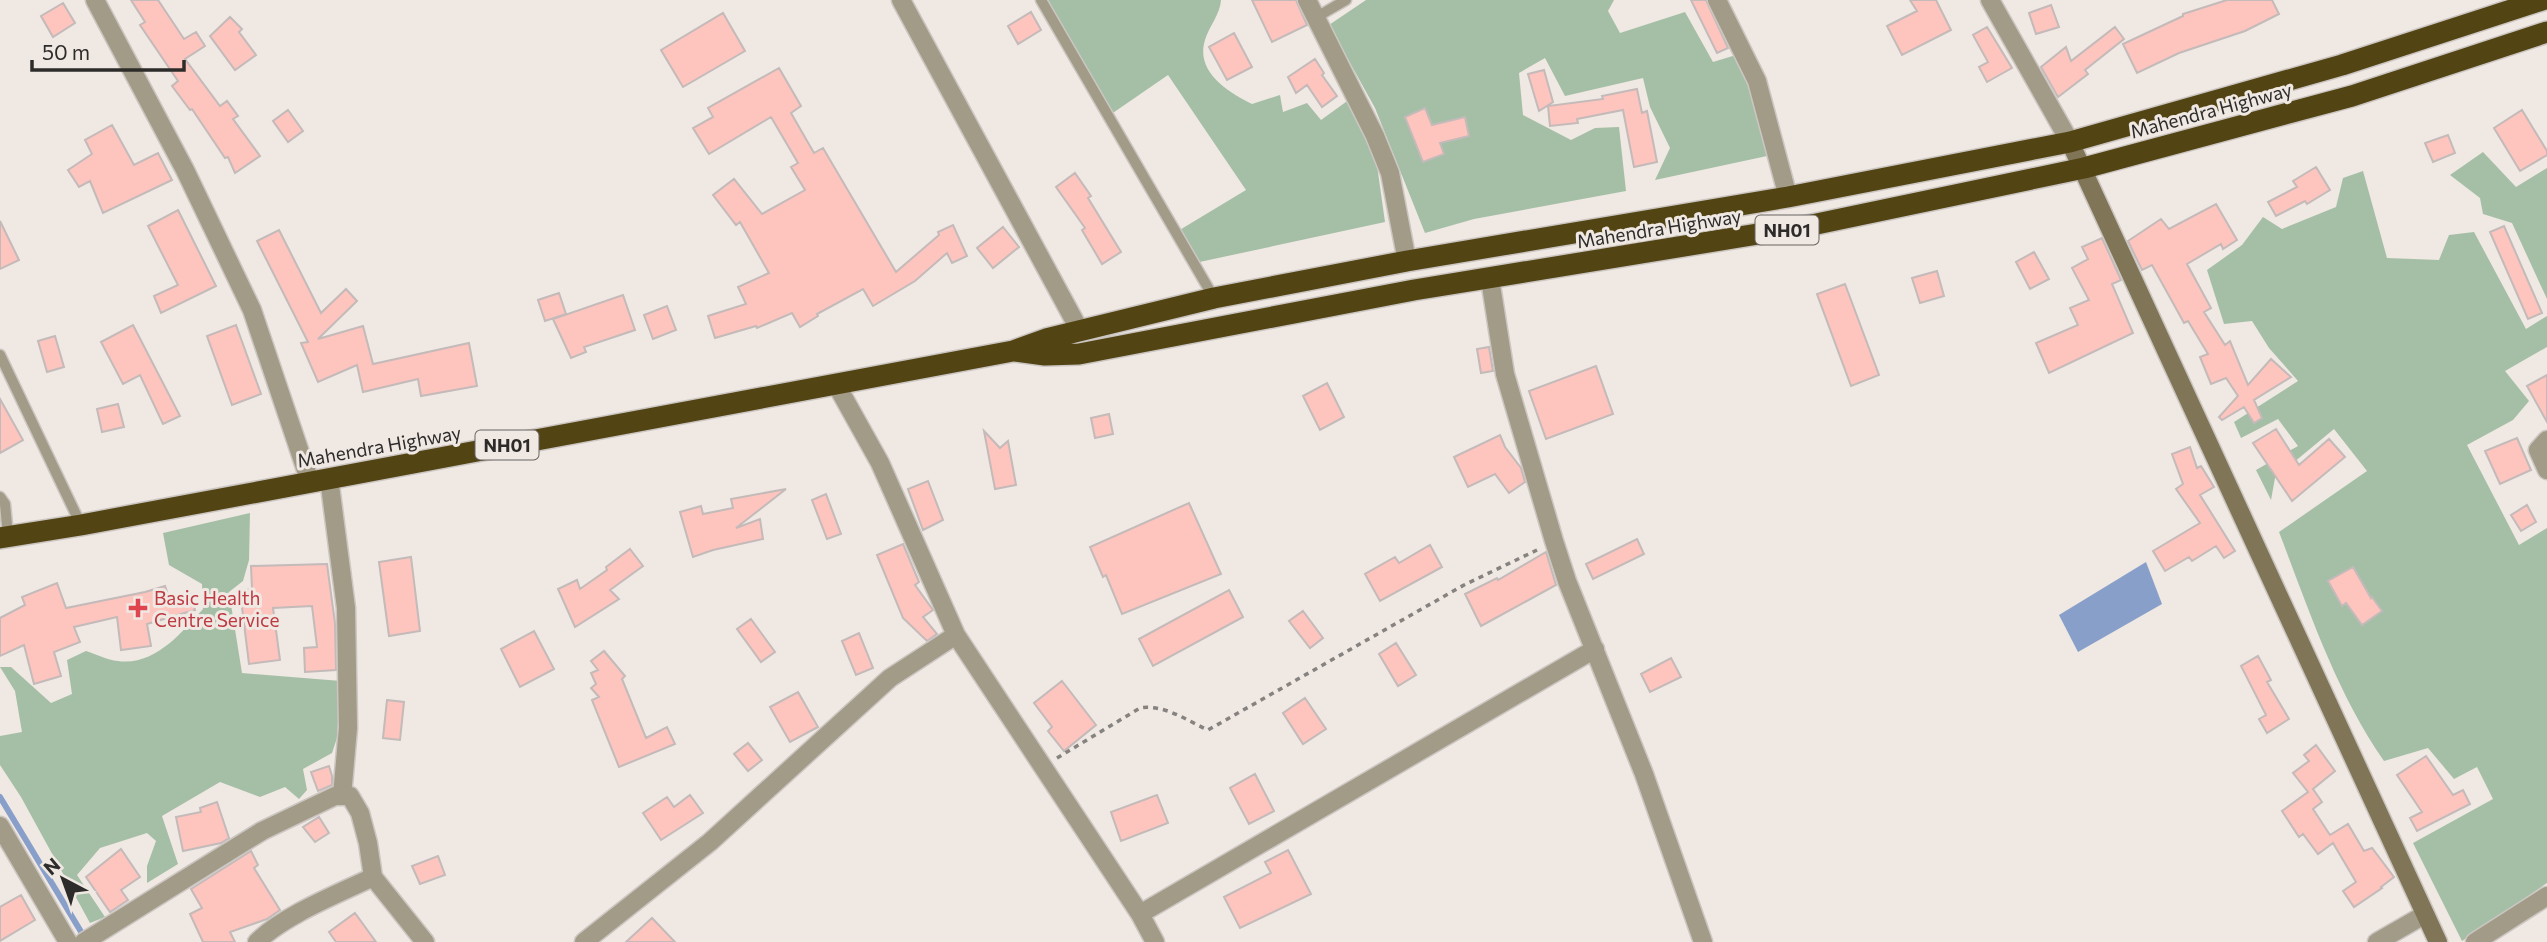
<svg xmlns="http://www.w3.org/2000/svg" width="2547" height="942" viewBox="0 0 2547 942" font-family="Commissioner,sans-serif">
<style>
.green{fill:#a5bfa7}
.water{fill:#889fca}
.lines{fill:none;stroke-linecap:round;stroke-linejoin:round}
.stream{stroke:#889fca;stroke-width:6}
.building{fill:#fec4be;stroke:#c3bab9;stroke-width:2}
.lane-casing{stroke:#ccc6c2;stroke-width:13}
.street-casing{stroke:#ccc6c2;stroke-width:21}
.secondary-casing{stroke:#ccc6c2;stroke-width:21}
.highway-casing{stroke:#ccc6c2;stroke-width:24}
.path{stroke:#86827f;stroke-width:3.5;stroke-dasharray:5 5;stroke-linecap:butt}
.lane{stroke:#a29b87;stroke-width:10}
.street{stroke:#a29b87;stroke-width:18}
.secondary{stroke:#807657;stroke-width:18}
.highway{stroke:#534414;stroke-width:21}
.health-dot{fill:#e0444e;stroke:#efe8e3;stroke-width:2.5}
.labels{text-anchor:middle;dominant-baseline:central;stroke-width:6;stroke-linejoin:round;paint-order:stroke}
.shield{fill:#efe8e3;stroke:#686462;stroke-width:2}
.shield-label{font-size:18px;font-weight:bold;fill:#2e2c2a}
.street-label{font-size:19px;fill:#2e2c2a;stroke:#efe8e3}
.health-label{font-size:19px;fill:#be3a42;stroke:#efe8e3;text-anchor:start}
</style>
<rect width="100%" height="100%" fill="#efe8e3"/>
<path class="green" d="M1044,0H1221C1220,15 1209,26 1205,40C1195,72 1228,92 1252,104L1280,95L1283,112L1307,103L1321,120L1350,99L1374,144L1385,222L1195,263L1178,231L1246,190L1168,75L1107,117Z
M1366,0H1614L1608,11L1620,33L1685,12L1713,62L1736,55L1756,94L1767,156L1655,180L1670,148L1650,107L1643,78L1565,96L1545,58L1519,73L1523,115L1571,140L1595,128L1619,127L1626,191L1474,219L1425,233L1375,108L1329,25Z
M2483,152L2516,187L2547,168V299L2512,223L2483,214L2480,198L2450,175Z
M2363,171L2387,258L2439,260L2449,235L2474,232L2526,329L2547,316V347L2505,371L2529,401L2513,420L2467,445L2519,545L2547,528V883L2462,941L2413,843L2493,799L2477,767L2454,779L2428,748L2384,761C2336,692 2309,610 2279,532L2367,471L2334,429L2275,478L2271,500L2256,470L2298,446L2278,419L2241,438L2234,422L2298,381L2269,348L2252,321L2224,324L2207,270L2242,245L2263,217L2282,229L2336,207L2343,178Z
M250,513L249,560L243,581L229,592L242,673L341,681L337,738L332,753L303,769L307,790L299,799L285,787L260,797L220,782L162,816L178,864L147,883V866L156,841L147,833L100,848L77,875L105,917L90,923L21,797L0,765V736L22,732L15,691L0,667H11L51,703L72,694L67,660L86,651C96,654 107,660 118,661C155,666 181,633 203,609L202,584L169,565L163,533Z"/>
<path class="water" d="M2146,562L2162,604L2078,652L2059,615Z"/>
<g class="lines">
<path class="stream" d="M0,797L86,940"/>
</g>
<path class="building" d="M131,0H158L184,39L196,32L205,46L185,59L220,106L227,101L238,116L233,119L260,156L235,173L228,157L225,158L192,109L190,110L172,86L178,81L140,25L145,22Z
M1252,0H1296L1307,25L1272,42Z
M1691,0H1706L1728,48L1717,53Z
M1910,0H1936L1951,30L1902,55L1887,26L1917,11Z
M2227,0H2272L2279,14L2245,31L2179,53L2137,73L2123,44L2183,16V14Z
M63,3L75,23L53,37L41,16Z
M2051,5L2059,27L2036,34L2029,13Z
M1031,12L1041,30L1018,44L1008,26Z
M723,13L745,51L683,87L661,50Z
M230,17L242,29L239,32L256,55L235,70L210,36Z
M1987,27L2012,68L1987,82L1979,67L1988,62L1973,35Z
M2115,27L2124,39L2085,70L2088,74L2058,97L2041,67L2066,47L2071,61Z
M1234,33L1252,67L1227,80L1209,47Z
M1315,59L1324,73L1322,75L1337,96L1322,107L1307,85L1296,93L1288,77Z
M779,68L801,106L791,113L814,153L823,148L896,272L939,235L938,232L953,225L967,256L952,263L947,253L915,281L873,306L863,289L817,314L818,316L800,327L792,313L757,328L756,326L715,338L708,316L746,304L738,287L769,273L740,222L736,225L713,195L734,179L762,214L805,190L791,167L798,163L771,117L709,154L693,128L713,117L708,108Z
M1544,70L1553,102L1539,111L1528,74Z
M1637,89L1642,113L1647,111L1657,162L1634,167L1623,110L1577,119L1578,123L1550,126L1548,106L1603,99L1602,96Z
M1425,108L1432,125L1465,117L1469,136L1440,143L1444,154L1423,162L1405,117Z
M288,110L303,131L288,142L273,121Z
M2522,110L2547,151V155L2520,171L2494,128Z
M112,125L134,165L158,153L172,180L103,213L90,181L79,187L68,170L92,154L85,140Z
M2448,135L2455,153L2433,162L2425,143Z
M2316,167L2330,190L2307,204L2305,201L2276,216L2268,202L2297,187L2293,181Z
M1075,173L1091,196L1088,198L1121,252L1102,264L1082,230L1085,228L1056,187Z
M2216,204L2237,240L2223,249L2221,244L2187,264L2211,308L2204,312L2225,345L2230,341L2248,385L2271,359L2291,377L2254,400L2262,418L2254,423L2244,407L2222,420L2219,417L2238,396L2226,378L2211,384L2200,357L2208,354L2188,321L2184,323L2152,265L2142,270L2128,241L2161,219L2169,229Z
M178,210L216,286L161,313L154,296L178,285L148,226Z
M0,221L19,260L0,269Z
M2504,226L2542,313L2528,319L2490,232Z
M1003,227L1019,247L993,268L977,248Z
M279,230L321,313L346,289L357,301L318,339L363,326L373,364L469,343L477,386L421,396L418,379L363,392L357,365L318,382L301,343L308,342L257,241Z
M2102,238L2121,280L2112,284L2133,333L2049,373L2036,343L2078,325L2070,308L2089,300L2072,268L2088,259L2082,247Z
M2034,252L2049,279L2030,289L2016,262Z
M1937,271L1944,296L1920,303L1912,278Z
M1845,284L1879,375L1851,386L1817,294Z
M559,293L566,314L545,321L538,300Z
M623,295L635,330L584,347L586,352L571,358L553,319Z
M667,306L676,330L653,339L644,315Z
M133,325L180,416L163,424L140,375L123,384L101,342Z
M236,325L261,394L232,405L207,336Z
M55,336L64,367L47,372L38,341Z
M1489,347L1493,371L1481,373L1477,349Z
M1596,366L1613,414L1546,439L1529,391Z
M2547,375V422L2527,386Z
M1327,383L1344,417L1320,430L1303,396Z
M0,399L23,440L0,453Z
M118,404L124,427L102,432L97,409Z
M1109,414L1113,434L1095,438L1091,418Z
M2276,429L2299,465L2329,439L2345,457L2292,501L2253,443Z
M984,431L1000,448L1008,441L1016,485L995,489Z
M1500,435L1505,447L1521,468L1525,482L1509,493L1495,474L1468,487L1454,457Z
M2517,438L2531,470L2500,484L2485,451Z
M2190,447L2197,468L2201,466L2214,487L2200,495L2235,551L2224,558L2216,546L2192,561L2189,557L2165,571L2153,551L2200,523L2176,489L2183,484L2172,454Z
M928,481L943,520L923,530L908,489Z
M786,489L736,528L760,519L763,539L713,550L693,557L680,512L701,506L703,514L733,508L731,499Z
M826,494L841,534L827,539L812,500Z
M1189,503L1221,574L1122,614L1106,575L1103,577L1090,547Z
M2527,505L2536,522L2521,531L2511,515Z
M1637,539L1644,554L1593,579L1586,564Z
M903,544L919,582L915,585L933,610L923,617L937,634L927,641L903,618L877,555Z
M1430,545L1442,567L1380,601L1365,574L1395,557L1399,563Z
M630,549L643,566L610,590L619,599L575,627L558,589L577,580L580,589L607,570L606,567Z
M1546,552L1556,585L1481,626L1465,594L1497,578L1498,580Z
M411,557L420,631L389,636L379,562Z
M327,564L335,623L336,670L305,672L304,648L317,647L312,606L273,608L280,660L249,664L240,591L252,589L251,566Z
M2353,567L2371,598L2372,597L2382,611L2362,625L2346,603L2342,606L2328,581Z
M57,583L66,608L145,592L165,586L170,600L191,594L195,610L147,624L151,646L121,650L117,617L74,627L80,642L54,652L61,676L34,684L24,645L0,656V618L25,605L22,597Z
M1229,590L1243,617L1153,666L1139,639Z
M1303,611L1323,638L1310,648L1289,621Z
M751,619L775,652L761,662L737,629Z
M534,631L554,669L520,687L501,649Z
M859,633L873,668L856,675L842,641Z
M1396,643L1416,675L1398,686L1379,654Z
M604,651L625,676L622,679L646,738L667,727L675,744L619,767L592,700L599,697L591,688L596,684L591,673L598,670L591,661Z
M2258,656L2271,680L2267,682L2289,719L2267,733L2259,719L2266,715L2241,666Z
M1671,658L1681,677L1650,692L1641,674Z
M1062,681L1096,725L1064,751L1048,731L1052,727L1034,703Z
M798,692L818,727L790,742L770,707Z
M1305,698L1326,729L1303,744L1283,713Z
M387,700L404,702L400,740L383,738Z
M748,743L762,760L748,771L734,754Z
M2316,745L2335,771L2313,789L2322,802L2313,809L2330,835L2348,824L2364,851L2372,848L2394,877L2381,887L2382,888L2354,907L2343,891L2356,882L2333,843L2318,854L2303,834L2299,837L2282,811L2308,792L2293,773L2309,761L2304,755Z
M2426,756L2453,795L2463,790L2470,804L2417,831L2410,818L2422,812L2397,775Z
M329,766L332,776V785L318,791L311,772Z
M1255,774L1274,811L1249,824L1230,788Z
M690,795L703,813L661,840L643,813L667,797L674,807Z
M1157,795L1168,823L1121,841L1111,812Z
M217,802L229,838L221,843L183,851L176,817L201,812L200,808Z
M319,817L329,833L315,842L303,827Z
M121,849L140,877L121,890L128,900L110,912L86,877Z
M1288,850L1311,894L1240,928L1224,897L1271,873L1265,862Z
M251,851L258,865L254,868L280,910L267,919L230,932L235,942H203L190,914L202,908L191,889Z
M438,856L445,875L420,884L412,866Z
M21,895L35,920L0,941V907Z
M355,913L376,942H336L329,932Z
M652,918L675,942H626Z"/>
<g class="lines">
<defs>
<path id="lane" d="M1041,0L1214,298
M1315,18L1346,0
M0,355L81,525
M0,497L5,504L8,536"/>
<path id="street" d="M95,0L185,170L252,310L310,482
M901,0L1080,331
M1307,0L1375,136L1390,173L1407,261
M1717,0L1757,81L1788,197
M1990,0L2070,142
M1490,279L1505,374L1554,541L1567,581L1644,774L1703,942
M836,384L880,463L956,635L1140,914L1155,942
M2547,440L2538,450L2547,470
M329,478L346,608L348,728L342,796
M0,826L68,942
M1140,914L1595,649
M84,942L262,831L335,796H350L360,813L368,843L373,877L425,942
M257,942C284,915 338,894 373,877
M584,942L710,842L890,678L956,635
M2377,942L2424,915
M2475,942L2547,896"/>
<path id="secondary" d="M2070,142L2438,942"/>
<path id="highway" d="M1015,351L1045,355L1079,354L1414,290L1807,226L2084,168L2352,96L2547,32
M0,538L81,525L1013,351L1046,339L1214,298L1407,261L1788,197L2070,142L2342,65L2542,0"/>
</defs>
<use href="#lane" class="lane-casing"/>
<use href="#street" class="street-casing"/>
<use href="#secondary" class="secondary-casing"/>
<use href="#highway" class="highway-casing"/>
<path class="path" d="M1057,758L1140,708C1164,704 1186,720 1208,730L1464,585L1537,550"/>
<use href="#lane" class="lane"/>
<use href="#street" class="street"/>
<use href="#secondary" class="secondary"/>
<use href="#highway" class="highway"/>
</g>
<path class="health-dot" d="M134.5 597.5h7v7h7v7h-7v7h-7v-7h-7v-7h7z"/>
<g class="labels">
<g class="shield">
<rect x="1755.5" y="215.5" width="63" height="29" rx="5"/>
<rect x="475.5" y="430.5" width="63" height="29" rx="5"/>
</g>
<g class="shield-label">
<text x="1787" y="230">NH01</text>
<text x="507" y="445">NH01</text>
</g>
<g class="street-label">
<text transform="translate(2211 110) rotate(-15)">Mahendra Highway</text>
<text transform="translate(1659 228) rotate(-9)">Mahendra Highway</text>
<text transform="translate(379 446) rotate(-10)">Mahendra Highway</text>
</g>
<g class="health-label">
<text x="154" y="597">Basic Health<tspan x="154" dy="22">Centre Service</tspan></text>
</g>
</g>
<g transform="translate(63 879) rotate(319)" stroke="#efe8e3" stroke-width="5" paint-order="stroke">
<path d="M0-5L12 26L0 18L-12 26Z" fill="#2e2c2a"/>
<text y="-10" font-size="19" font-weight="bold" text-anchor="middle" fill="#2e2c2a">N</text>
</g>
<path d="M32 60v10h152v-10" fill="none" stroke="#2e2c2a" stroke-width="3.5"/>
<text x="42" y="60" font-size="21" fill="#2e2c2a" stroke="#efe8e3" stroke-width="5" paint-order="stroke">50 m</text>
</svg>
